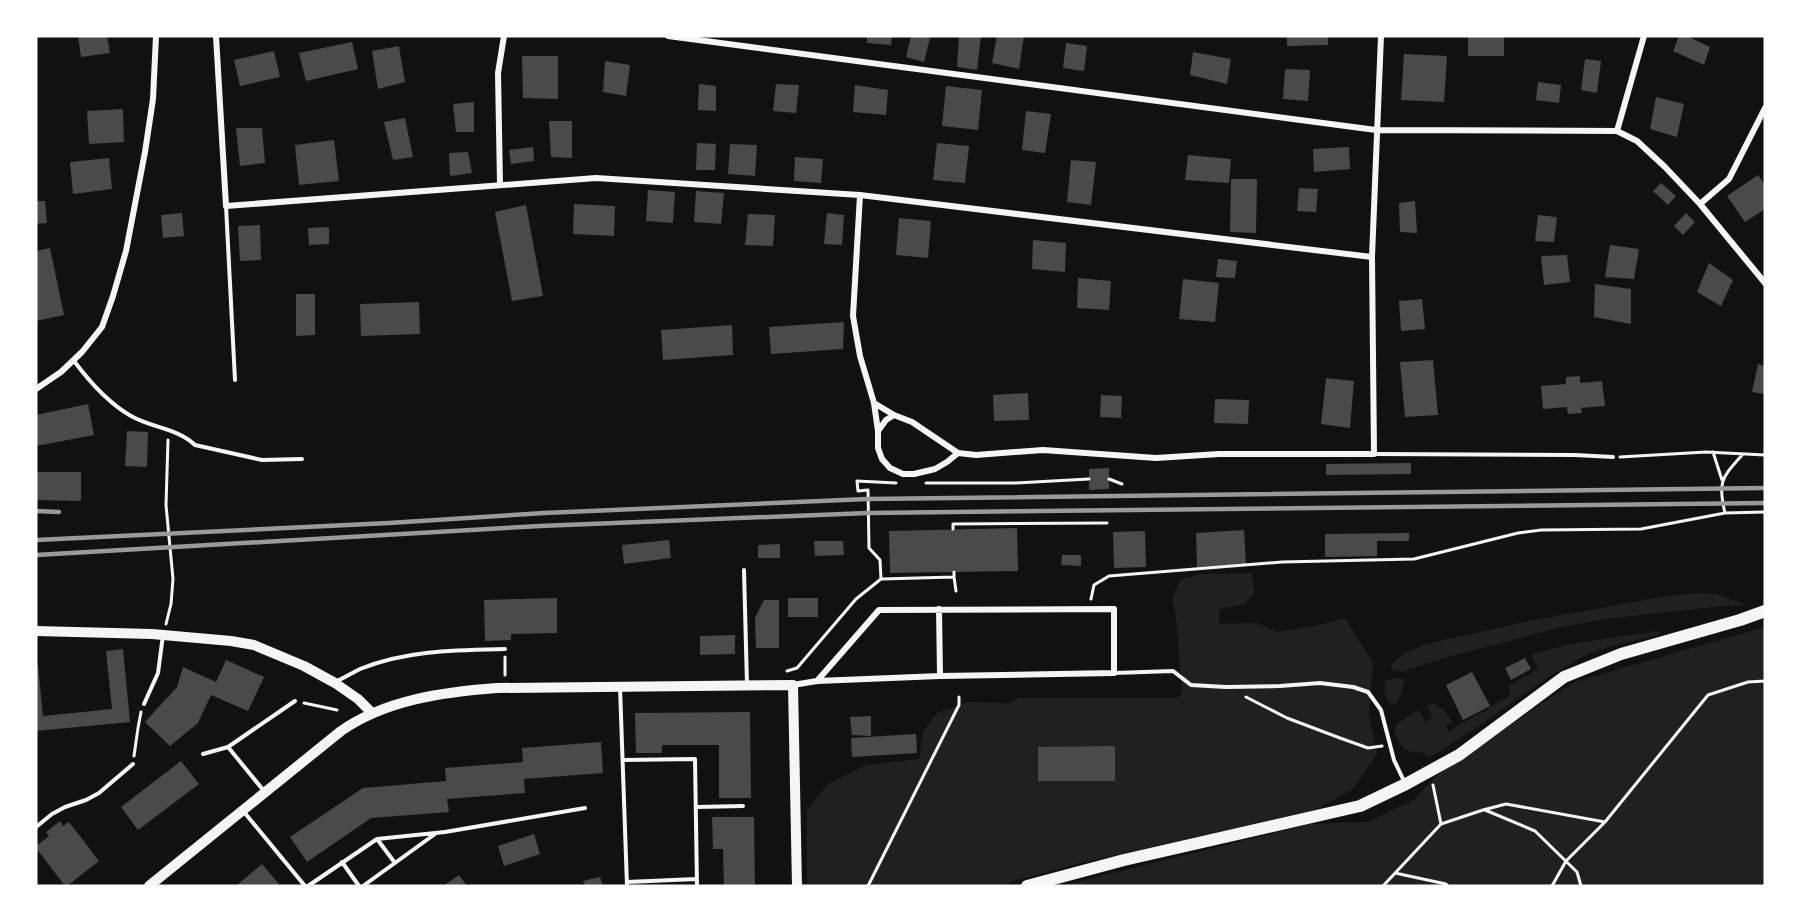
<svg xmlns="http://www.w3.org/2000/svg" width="1801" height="922" viewBox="0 0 1801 922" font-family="Rubik,sans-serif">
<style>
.green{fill:#202020}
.building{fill:#4a4a4a}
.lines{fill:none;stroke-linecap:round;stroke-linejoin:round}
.path{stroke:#f5f5f5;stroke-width:3}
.service{stroke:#f5f5f5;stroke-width:4}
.minor{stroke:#f5f5f5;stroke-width:6}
.tertiary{stroke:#f5f5f5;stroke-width:10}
.secondary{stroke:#f5f5f5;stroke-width:12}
.rail{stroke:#9a9a9a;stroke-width:4.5}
</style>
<rect width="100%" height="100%" fill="#111"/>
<path class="green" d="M1252,573L1254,594L1244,604L1220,609L1219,624L1256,623L1278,632L1314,626L1345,618L1373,663L1369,715L1377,754L1353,789L1319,808L1306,812L1081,863L1013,881L1004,886H807V810L828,784L866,765L919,759L923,731L937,713L969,702L1010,703L1018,698H1178L1182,692L1176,618L1172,599L1180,580L1200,574Z
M1697,593L1716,594L1746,605L1723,606L1604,619L1558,628L1448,657L1401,672L1392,670L1391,665L1406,652L1426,644L1534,620L1660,597Z
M1765,627V886H1061L1310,824L1367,822L1412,801L1439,773L1574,682Z
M1658,631L1660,634L1608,647L1582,657L1547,678L1479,726L1434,755L1428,757L1423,752C1405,754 1402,748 1394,733L1397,723L1419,710L1425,722L1433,718L1427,705L1435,704C1443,708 1448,714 1452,722L1446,725L1449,731L1511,695L1508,686L1538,669L1531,655L1564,645Z
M1394,678L1404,679L1403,689L1397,703L1391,705C1385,697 1382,690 1386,680Z"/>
<path class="building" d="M78,36H107L110,53L81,57Z
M867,36H892L891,45L867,43Z
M911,36H922L930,38L924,62L906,57Z
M959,36H981L977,70L957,67Z
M997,36H1024L1019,69L992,63Z
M1287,36H1328V45L1287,46Z
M1468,36H1504V56H1468Z
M1679,36H1687L1710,47L1704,65L1673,51Z
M352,42L358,69L306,81L299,53Z
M1066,43L1087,46L1084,71L1063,68Z
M399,46L405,82L378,89L372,51Z
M274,51L280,77L240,86L234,60Z
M1193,52L1231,59L1227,84L1190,75Z
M1404,54L1447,56L1444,102L1401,100Z
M522,56H558V99L523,98Z
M1585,59L1601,61L1597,93L1581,90Z
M605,61L630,65L626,96L603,92Z
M1285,69L1310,70L1308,101L1283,99Z
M1538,82L1561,85L1559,103L1536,100Z
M699,84L716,86V111L698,110Z
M776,84L799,85L796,113L773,111Z
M855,85L888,90L886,115L853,112Z
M946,86L982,90L978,130L942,126Z
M1656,97L1684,104L1677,137L1650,129Z
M474,102V132H456L453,104Z
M123,109L124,142L89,144L87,111Z
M1026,111L1051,114L1045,153L1022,150Z
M405,118L413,157L393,160L384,122Z
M549,121H572V158L551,157Z
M236,128H262L265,163L240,166Z
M334,140L339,181L299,185L295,145Z
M697,143L716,144L715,170H696Z
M937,143L969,146L965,183L933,180Z
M730,144L757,145L755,176L728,174Z
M533,147L534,161L511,164L509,150Z
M1349,147L1350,169L1314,172L1313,149Z
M468,152L472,173L450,176L449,153Z
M1188,155L1231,159L1229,183L1185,180Z
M795,157L823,159L821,183L794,181Z
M109,158L112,189L73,194L70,162Z
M1071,160L1096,162L1091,205L1067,202Z
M1758,175L1765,185V209L1745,222L1727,196Z
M1231,179H1257L1256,233L1230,232Z
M1661,183L1676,196L1668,205L1653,191Z
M1299,188L1318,189L1316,212L1297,211Z
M648,190L675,192L673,223L646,221Z
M696,191L724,193L721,224L694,222Z
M36,201H45L47,223L36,224Z
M1415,201L1417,233L1400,232L1399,203Z
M574,204L615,206L614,236L573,234Z
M526,205L543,296L512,301L495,212Z
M182,213L184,236L163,238L161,215Z
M827,213L844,215L842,245L824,244Z
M1686,213L1695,222L1683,235L1674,226Z
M748,214L775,215L773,246L745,245Z
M1538,215L1557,217L1554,242L1535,241Z
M899,218L931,221L928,258L896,255Z
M260,225L261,260L240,261L238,226Z
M329,227V244L309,245L308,228Z
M1033,240L1066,243L1065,272L1032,269Z
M1610,245L1639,249L1634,279L1605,277Z
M50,248L64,315L36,321V251Z
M1567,255L1570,282L1544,285L1541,256Z
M1218,259L1237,261L1235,278L1216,277Z
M1709,263L1733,280L1721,306L1697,292Z
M1078,278L1111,281L1109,310L1077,308Z
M1183,279L1219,283L1215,322L1179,319Z
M1595,284L1631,289V324L1594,317Z
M296,294H315V335L296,336Z
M1422,299L1425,329L1401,331L1399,301Z
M419,302L420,334L361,336L360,304Z
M844,322L843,349L771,354L769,327Z
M732,325L733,355L663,360L661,330Z
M1433,360L1438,415L1405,417L1400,362Z
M1758,364L1765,366V394L1752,392Z
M1580,376V383L1602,381L1605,406L1581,408L1582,413L1568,414L1567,407L1543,409L1541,386L1566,384V377Z
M1326,378L1354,381L1350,428L1321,424Z
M1028,393L1029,420L994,421L993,395Z
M1101,395L1122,396L1121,418L1100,417Z
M1215,399L1249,400L1248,424L1214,423Z
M88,404L94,435L36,446V415Z
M127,431L148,432L147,467L125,466Z
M1411,463V474L1326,475V464Z
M1109,468V489L1089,490V469Z
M36,472H81V501L36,500Z
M1017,528L1018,571L890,573L889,531Z
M1244,530L1246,565L1197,567L1196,533Z
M1145,531L1146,567L1114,568L1113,532Z
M1409,533V541H1377V556L1325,557V534Z
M669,540L671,558L624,564L622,545Z
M814,541H843L844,555L815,556Z
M780,544V558H758V545Z
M1062,555H1081V566L1061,565Z
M557,598V633L511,634V640L485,641L484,600Z
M788,598H818V617H788Z
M764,600H779V648H756L755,618Z
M735,635V654L700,655V636Z
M123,649L130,722L36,731V665H38L43,716L112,709L106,651Z
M1525,658L1531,669L1511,680L1505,668Z
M226,660L264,677L248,711L211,695L198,723L170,746L145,722L177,687L183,667L216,682Z
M1472,672L1490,706L1463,720L1446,685Z
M750,712L751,798H719V745H662V753H636L635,713Z
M871,716V736L852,735L850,717Z
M916,734L917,753L852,757L851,738Z
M601,742L603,773L524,779L525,793L447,799L449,812L371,818L307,862L290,837L363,788L446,781L445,768L523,762L522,748Z
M1115,746V781H1038V747Z
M181,761L199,784L138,830L121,807Z
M712,817H754L755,886H724L723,849H713Z
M60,821L63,826L69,822L99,861L67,886H65L36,848V846L49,836L46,832Z
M534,834L540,854L504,866L498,846Z
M262,864L279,884L277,886H236Z
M459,875L467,886H443Z
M600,877L603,886H585L583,881Z"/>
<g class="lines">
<path class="path" d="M1713,452L1722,480
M1620,457L1706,452L1765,455
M1109,479L1122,484
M926,483H1015L1089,479
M1725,513C1717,480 1723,477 1743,454
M953,529V524L1107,523
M954,577L956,591
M881,579L954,577V572
M1091,599L1094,585L1109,576L1282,562L1414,559L1518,533L1541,530L1641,529L1725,513L1765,512
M166,624L171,604L173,579L166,505L168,440
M505,657V675
M787,671L797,668L856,599L881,579L880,560L869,548L868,490L858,491L857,481L896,483
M1246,697L1287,718L1340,738L1368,748L1382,746
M304,703L337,710
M134,756L138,728L141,712
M1433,785L1441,824
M1485,810L1535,831L1577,872L1581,886
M1395,873L1446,884L1448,886
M868,886L959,705V697
M1383,886L1441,824L1483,810L1506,804L1605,822L1708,695L1748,682L1765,681
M1552,886L1566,861L1605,822"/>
<path class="service" d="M226,206L235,380
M74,361C89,381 108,403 131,416C152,428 177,428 195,445L262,460L302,459
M1374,454L1575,455L1613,457
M744,570L747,685
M1114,673L1173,671L1191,685L1226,687L1280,686L1320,683L1353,687L1368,692L1381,710L1394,760L1404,781
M335,682C344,678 352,673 360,669C406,650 457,650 505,649
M620,687L627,886
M144,704L158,673L163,635
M228,747L264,791
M203,754L228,747L295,701
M623,760L695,759L697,886
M696,807L743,806
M244,812L305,886
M36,827L52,814L65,807L86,800L99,793L133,764
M377,839L395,863
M342,862L359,886
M627,882L696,879
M308,886L377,839L445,832L585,808
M363,886L435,834"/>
<path class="minor" d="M216,36L226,206L596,178L860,195L1372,257
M668,36L1376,130L1617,131
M1644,36L1617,131L1637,141L1665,167L1700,204L1765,283
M500,185L498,73L504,36
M860,195L853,316L860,356L874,403L878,431V448L882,459L890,468L903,474H914L935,469L947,462L958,453
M1700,204L1729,179L1765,108
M36,389L61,372L82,352L102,327L113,296L126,251L145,152L153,99L156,36
M874,403L894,415L912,422L958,453L976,455L1043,450L1156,458L1219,454H1374L1372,257L1381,36
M878,431L886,420L894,415
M939,609L940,676
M793,685L817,681L940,676L1114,673V609L879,610L817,681"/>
<path class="tertiary" d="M36,631L152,634L231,641L254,645L304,666L335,683L358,699L372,713
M149,886L341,731C385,700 443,692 497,688L793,685L797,886"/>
<path class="secondary" d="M1027,886L1124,860L1360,806L1406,784L1459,755L1564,677L1621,654L1740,620L1765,611"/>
<path class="rail" d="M36,511L59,512
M36,540L389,523L544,513L867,499L1765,488
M36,555L540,526L868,513L1765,503"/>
</g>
<rect width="1801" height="922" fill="none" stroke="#ffffff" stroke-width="75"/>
</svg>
